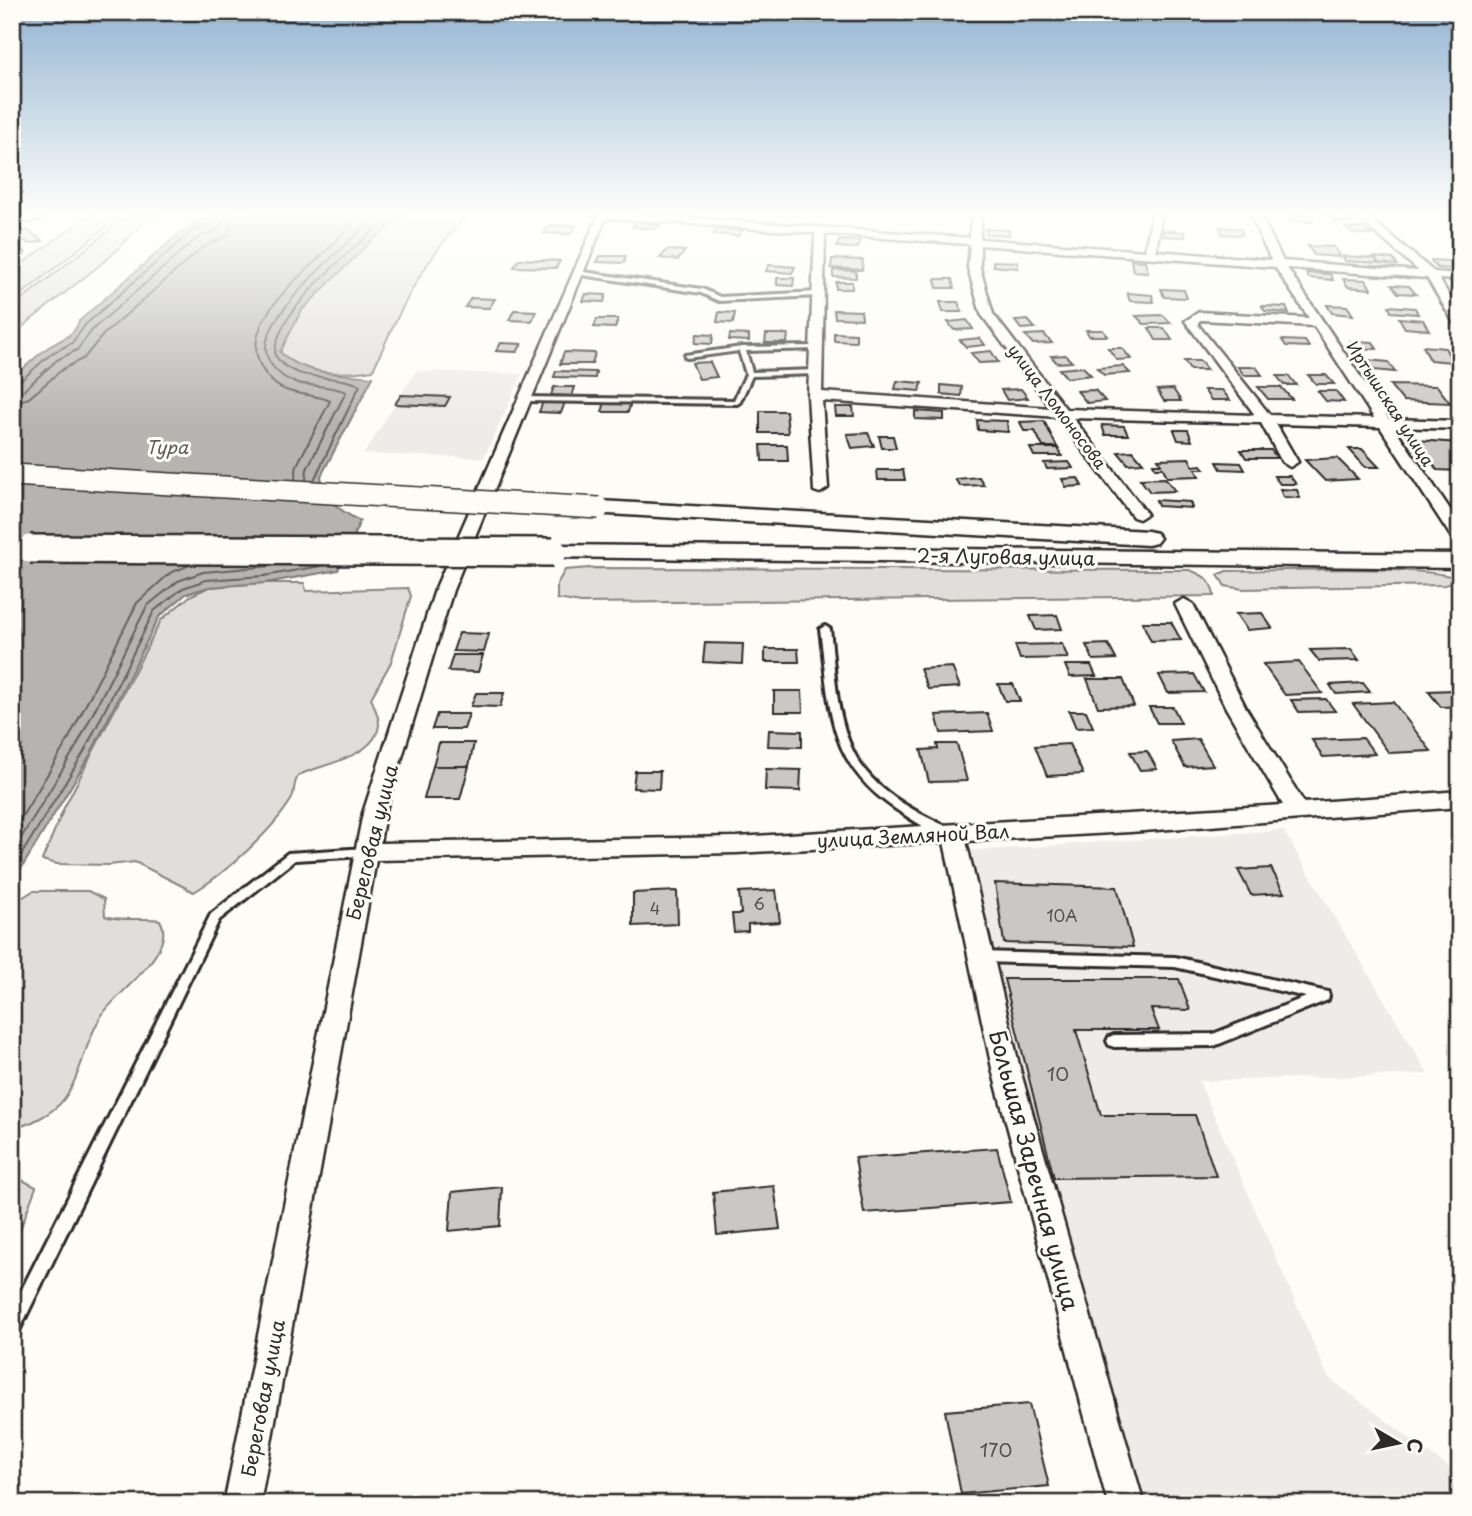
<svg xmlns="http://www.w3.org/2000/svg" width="1472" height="1516" viewBox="0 0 1472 1516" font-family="'Playpen Sans',sans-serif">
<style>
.built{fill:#edece8}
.green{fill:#dfdeda;stroke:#858482;stroke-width:2}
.water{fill:#b5b4b1;stroke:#7e7d7b;stroke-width:2}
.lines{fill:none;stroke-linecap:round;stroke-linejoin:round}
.shore{stroke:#626261;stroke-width:2}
.building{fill:#c9c8c4;stroke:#2b2b2b;stroke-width:2}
.service-casing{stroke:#2b2b2b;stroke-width:6}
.minor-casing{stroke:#2b2b2b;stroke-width:5}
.secondary-casing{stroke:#2b2b2b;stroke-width:5}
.service{fill:#fdfcf7;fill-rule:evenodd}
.minor{fill:#fdfcf7;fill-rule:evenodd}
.secondary{fill:#fdfcf7;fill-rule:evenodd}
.secondary-bridge-far1-casing{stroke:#2b2b2b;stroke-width:24;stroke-linecap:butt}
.secondary-bridge-casing{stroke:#2b2b2b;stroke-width:32;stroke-linecap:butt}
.secondary-bridge-far1{stroke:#fdfcf7;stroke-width:21}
.secondary-bridge{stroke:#fdfcf7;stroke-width:27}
.labels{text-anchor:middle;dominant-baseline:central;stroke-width:6;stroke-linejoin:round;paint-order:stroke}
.far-street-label{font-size:16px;fill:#2b2b2b;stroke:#fdfcf7}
.number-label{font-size:16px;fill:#525251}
.far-water-label{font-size:18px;font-style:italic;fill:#5b5b5a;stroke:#fdfcf7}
.street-label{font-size:19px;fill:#2b2b2b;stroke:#fdfcf7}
.near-number-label{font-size:19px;fill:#525251}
.near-street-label{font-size:23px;fill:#2b2b2b;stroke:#fdfcf7}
</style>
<rect width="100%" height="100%" fill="#fdfcf7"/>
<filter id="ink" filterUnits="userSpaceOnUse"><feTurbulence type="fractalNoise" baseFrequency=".0143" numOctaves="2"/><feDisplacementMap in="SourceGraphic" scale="14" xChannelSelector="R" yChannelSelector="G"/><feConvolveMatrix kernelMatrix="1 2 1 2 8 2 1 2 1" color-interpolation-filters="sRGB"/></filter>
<g filter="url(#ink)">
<path class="built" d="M416,371L522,374L484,458L364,454Z
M1283,830L1428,1074L1199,1081L1328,1377L1460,1476V1504H1140L1017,1052L970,851Z"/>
<path class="green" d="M91,214H123L12,302V271Z
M130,214H160L141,225L111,256L12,335V307Z
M404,214H470C427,251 396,318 373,370C341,375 305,376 280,352L301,311L371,241Z
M590,568L1189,570C1204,575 1212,580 1214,596L581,603L557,599V584L565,570Z
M1226,571C1266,571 1435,563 1460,580L1445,585L1243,589L1225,586L1218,575Z
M265,583H304L306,591L408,588L411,596L391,662L371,698C374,706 379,716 379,724C377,757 322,764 299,775C292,784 296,791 291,800C272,831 226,873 194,892L135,862L109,865L57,864L42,860L64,808L161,620L190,596L209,587Z
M33,891H88L104,899L105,916C123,922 141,917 160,920C178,951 119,990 102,1015C85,1040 82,1075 64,1099C54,1113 28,1126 12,1128V904Z
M12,1175L36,1187L12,1251Z"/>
<path class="water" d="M213,214H404L371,241L301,311L280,352C304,376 340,373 373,377L321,476C324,500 340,511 360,521L338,570L265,583L209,587L186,594L159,617L90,755L12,884V379C23,369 34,358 46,349C59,339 74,338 79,321L189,225Z"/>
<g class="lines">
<path class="shore" d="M12,383L19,382L52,353L72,343L86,324L192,231L213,222L216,214
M12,392L24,390L57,360L77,350L93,329L196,239L220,228L225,214
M12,403L29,398L63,369L84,358L103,335L202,248L227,236L236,214
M295,479L297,465L330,401C313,393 288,396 274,383C225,339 289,286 321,256C335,242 348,227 363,214
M306,479L307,469L346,392C327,383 302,389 284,377C274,370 265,359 266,346C268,311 352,238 380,214
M314,480L360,385C332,372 294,385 275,355C273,311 361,242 393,214
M12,833L67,742L137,603L170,573L190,565
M12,853L76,747L147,606L178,581L203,572L272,566
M12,870L84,752L154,611L183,588L206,580L264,576L321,566"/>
</g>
<path class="building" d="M17,214H46L49,217L27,224Z
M1286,214L1309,216L1313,222L1290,221Z
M1327,215H1344L1352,222H1335Z
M636,222L660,225L656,229L632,227Z
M550,225L576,226L570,234L544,233Z
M1220,227L1241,229L1242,235L1222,234Z
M1346,228H1363L1372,235L1353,233Z
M717,229L742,231L738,236L713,234Z
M986,229L1009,230V235L986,234Z
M27,230L43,241L29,244L13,233Z
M1163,230L1185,232V237L1163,236Z
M839,240L860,241L858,248L837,247Z
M1308,246L1334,247L1340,257L1314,255Z
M667,250L685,251L678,260L660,258Z
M600,256H626L624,263L597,262Z
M1343,256L1375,258L1378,263L1345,261Z
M1375,257L1393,259L1397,265L1378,263Z
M519,259L560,261L556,268L514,267Z
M832,259L863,260L862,270L831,268Z
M1131,260L1145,261L1148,272L1133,271Z
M1431,260L1448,261L1454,269L1437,268Z
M993,261L1018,262V268L993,266Z
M769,265L795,267L792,273L766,271Z
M833,270L856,271V278L833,277Z
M1306,273L1330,274L1333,280L1309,278Z
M777,278H794L793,286L777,285Z
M935,279H952L954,288H937Z
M1343,279L1366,280L1371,289L1348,287Z
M836,282H852V289H836Z
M1392,285L1409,286L1416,294L1398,293Z
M1161,289L1184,290L1187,298L1164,297Z
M1127,293L1152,295L1154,302L1130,301Z
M586,294L606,295L604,302L583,301Z
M471,298L495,299L489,308L465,307Z
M940,302H958L962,312H943Z
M1327,305L1347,306L1353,315L1332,313Z
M1262,306L1286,307L1289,313L1265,311Z
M1389,306L1415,308L1418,314L1391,312Z
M514,310L536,311L532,321L509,320Z
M834,310L861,311L862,319L835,318Z
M719,312L735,313L733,323L717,322Z
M1163,315L1171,323L1144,324L1136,316Z
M1399,318L1423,320L1429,330L1405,328Z
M597,319H618L615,328L594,327Z
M967,320L973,329L954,330L948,322Z
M1028,320L1035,328L1021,329L1015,321Z
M1149,328H1164L1172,340H1156Z
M1086,330H1103L1107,336H1089Z
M834,333L856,334V342L834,341Z
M697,334L713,335L712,344L695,343Z
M730,334L749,335V341L729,340Z
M766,334H788L787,343H765Z
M1044,334L1052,343L1033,344L1025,335Z
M980,338L985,345L966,347L960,340Z
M1282,340L1305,341L1309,347L1286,346Z
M1351,341L1373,342L1377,349L1356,348Z
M501,343L522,344L517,352L496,351Z
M1423,346L1445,348L1453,362L1430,360Z
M1108,348H1122L1131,359L1117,360Z
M991,351L998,362L979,363L971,353Z
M564,352L595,353L592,364H560Z
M1065,355L1072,362L1057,363L1051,356Z
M1367,360L1388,362L1395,372L1374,370Z
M1184,361H1200L1207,370H1190Z
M710,362L717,377L699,379L692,363Z
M1123,366L1130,373L1104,375L1097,368Z
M1083,367L1091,375L1067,378L1059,369Z
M1238,367H1256L1262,375H1244Z
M556,371L596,372L595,378L554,377Z
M1308,375H1326L1334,384H1316Z
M1277,376H1289L1296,385H1284Z
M897,381L922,383L920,391L895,389Z
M941,385L962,387L961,396L941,394Z
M1390,385L1437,386L1450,403L1403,401Z
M554,387H575L572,396L551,395Z
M1258,387H1281L1292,399H1268Z
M1021,389L1028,398L1007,400L1001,390Z
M1173,389L1181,401H1164L1157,390Z
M1095,390L1105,401L1087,403L1077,391Z
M1204,390H1222L1230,400H1211Z
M1318,391H1336L1344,402L1326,401Z
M401,395L450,397L445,406L395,404Z
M543,402H565L561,413L539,412Z
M605,402H631L628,412H602Z
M835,407H853L854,416H836Z
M760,411H786L788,433H760Z
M915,411L944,413V420L915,419Z
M977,420L1007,421L1008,432L978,430Z
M1044,421L1057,447H1043L1035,431H1024L1020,422Z
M1102,425L1124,426L1128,435H1105Z
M1174,430H1188L1192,441L1178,440Z
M868,433L874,446L852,448L847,434Z
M879,436H893L896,448H882Z
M1417,440L1460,443V471L1437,470Z
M761,445H787L788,461H762Z
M1030,448H1058L1062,456H1034Z
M1349,449H1362L1379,467H1365Z
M1241,450H1271L1277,458H1246Z
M1133,451L1143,463L1128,464L1118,452Z
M1189,458L1193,466L1201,465L1204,469H1195L1199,476L1167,477L1163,468H1155L1153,464H1161L1158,459Z
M1337,458L1358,479L1325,481L1305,460Z
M1069,462L1073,468L1047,469L1044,463Z
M1217,462L1241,463L1245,470L1221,469Z
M877,470H903L905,480H878Z
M1274,476H1290L1296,484H1280Z
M979,477L984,485L960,486L955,479Z
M1078,478L1082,486L1066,487L1062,479Z
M1165,478L1175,491L1150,492L1140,479Z
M1280,489L1297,490L1300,498L1283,497Z
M1156,500L1190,502L1192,508L1158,506Z
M1262,613L1272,628L1247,630L1236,614Z
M1057,615L1062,629L1036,630L1030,616Z
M1142,622H1171L1181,640L1151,641Z
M459,633L489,634L484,652L453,651Z
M705,643L743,644L742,664L703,662Z
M1062,644L1068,658L1020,659L1015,645Z
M1108,644L1116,659L1093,660L1086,645Z
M765,649H798L799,662H765Z
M1351,649L1359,660L1319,661L1310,650Z
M453,655H483L478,672L448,671Z
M1299,662L1322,693L1285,695L1263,664Z
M1065,665H1091L1096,676L1070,677Z
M952,667L960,687L928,689L920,669Z
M1194,674L1204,692L1168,693L1159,675Z
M1087,679H1123L1134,706L1098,707Z
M1363,683L1370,692L1336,694L1330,685Z
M998,684H1013L1020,701H1005Z
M1455,690L1460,695V706L1441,707L1428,691Z
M774,691H802L803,712H774Z
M476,693H504L500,707L471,706Z
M1326,699L1335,711L1299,712L1291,700Z
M1393,702L1431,751L1389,753L1353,704Z
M1149,707H1173L1181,723H1157Z
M1069,711H1086L1093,727L1076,728Z
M987,713L993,731L941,733L936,715Z
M437,714H469L464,729H432Z
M769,730L802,731V747L768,746Z
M1363,738L1375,754L1323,757L1312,740Z
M1198,739L1213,765L1185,767L1171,741Z
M439,743H474L469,766H433Z
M937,744H957L967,781L929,782L921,750L938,749Z
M1069,744L1083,774L1047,776L1035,746Z
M1147,751L1157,769L1140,770L1130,752Z
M433,766H469L460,799H424Z
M766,769L801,770L800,791L765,790Z
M635,771H660L659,789L633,788Z
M1271,868L1284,893L1251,895L1238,870Z
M995,883L1117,887L1133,947L1004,943Z
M776,890L780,922L748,924V931L734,932L732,914H741L739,892Z
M677,891L678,924L633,926V893Z
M1004,979H1179L1190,1010L1151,1009L1159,1030H1076L1101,1115H1195L1216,1176L1054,1178Z
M997,1148L1011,1202L864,1213L855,1158Z
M774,1186L780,1229L717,1235L713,1192Z
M502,1187L500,1226L449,1231L452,1192Z
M1029,1404L1049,1486L961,1494L945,1411Z"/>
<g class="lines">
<defs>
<path id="service" d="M577,271L702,289L720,297L818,292L821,294L818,296L719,301L701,293L575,274V272Z
M816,346L819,348L818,349L746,351L752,372L816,370L819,372L816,374L752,376L740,402L737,404L524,401L521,399L524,397L734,400L746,374L739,351L687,358L685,357V355L742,347Z
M825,626L830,629C835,669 835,714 853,751C870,788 912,811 948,827L950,830L948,833C934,835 916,822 905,815C825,766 831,711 820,629Z
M366,848L370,849L372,852L370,855L366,856L295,860L219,920L18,1333L12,1335V1309L211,914L288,853Z
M981,952L1175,957L1323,991L1328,992L1329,996L1328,1000L1214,1046L1114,1047L1109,1045L1107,1041L1109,1037L1114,1035L1213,1034L1306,997L1175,967L981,962L977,961L975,957L977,953Z"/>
<path id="minor" d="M596,214H639L970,238L971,214H981L980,239L1145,251L1152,214H1162L1156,251L1271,260L1250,214H1260L1283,261L1419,271L1354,214H1365L1434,272L1460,274V280L1439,279L1460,313V327L1454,323L1427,278L1287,268L1389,419L1460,421V429L1394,427L1460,524V542L1454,541L1380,427L1276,424L1298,462L1290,467L1282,462L1261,423L1073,418L1147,514L1139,519L1133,517L1058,417L822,401L828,488L820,493L814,491L808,396L815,233L609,218L604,222L453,590L385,813L380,843L736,837L1283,805L1226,708L1175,604L1184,599L1193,604L1246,708L1304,803L1460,791V807L1130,832L966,841L1021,1073L1144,1504H1108L993,1073L944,842L736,853L376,860L260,1504H224L363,813L435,590L598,216ZM825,234L970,244L968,268L981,314L1051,408L822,392ZM980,245L1275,267L1309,318L1199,312L1185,321L1255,415L1066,409L993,314L980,268ZM1201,320L1314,326L1374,418L1270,415L1199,326L1198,322Z
M12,244L24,253L12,266Z"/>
<path id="secondary" d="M599,501L1148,531L1156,533L1160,538L1156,543L1148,545L591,513L588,508L591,503Z
M553,545L1460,554V568L545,557L541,552L545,547Z"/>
</defs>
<use href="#service" class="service-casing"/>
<use href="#minor" class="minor-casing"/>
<use href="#secondary" class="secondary-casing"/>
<use href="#service" class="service"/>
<use href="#minor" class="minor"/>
<use href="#secondary" class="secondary"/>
<defs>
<path id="secondary-bridge-far1" d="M12,475L599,508
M12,549L346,551"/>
<path id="secondary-bridge" d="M30,549L553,552"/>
</defs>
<use href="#secondary-bridge-far1" class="secondary-bridge-far1-casing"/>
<use href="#secondary-bridge" class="secondary-bridge-casing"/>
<use href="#secondary-bridge-far1" class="secondary-bridge-far1"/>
<use href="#secondary-bridge" class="secondary-bridge"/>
</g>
</g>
<linearGradient id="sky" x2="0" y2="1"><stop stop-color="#93b4d2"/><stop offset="0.5" stop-color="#fefefb"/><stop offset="1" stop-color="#fefefb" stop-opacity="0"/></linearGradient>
<rect width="1472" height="426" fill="url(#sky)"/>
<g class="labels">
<g class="far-street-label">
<text transform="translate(1391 403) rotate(57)">Иртышская улица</text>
<text transform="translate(1058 406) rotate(53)">улица Ломоносова</text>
</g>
<g class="number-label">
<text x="759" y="903">6</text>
<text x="655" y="908">4</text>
<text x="1062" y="915">10А</text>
</g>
<g class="far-water-label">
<text x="167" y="446">Тура</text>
</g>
<g class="street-label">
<text transform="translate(1006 556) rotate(1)">2-я Луговая улица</text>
<text transform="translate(913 835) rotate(-3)">улица Земляной Вал</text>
<text transform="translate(371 842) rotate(-76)">Береговая улица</text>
<text transform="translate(262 1398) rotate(-79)">Береговая улица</text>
</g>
<g class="near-number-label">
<text x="1058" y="1073">10</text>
<text x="996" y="1449">170</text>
</g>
<g class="near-street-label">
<text transform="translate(1035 1170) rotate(75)">Большая Заречная улица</text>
</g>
</g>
<rect width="1472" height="1516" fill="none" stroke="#fdfcf7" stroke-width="42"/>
<rect x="21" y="21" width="1430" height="1474" fill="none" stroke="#2b2b2b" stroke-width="2.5" filter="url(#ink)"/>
<g transform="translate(1398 1443) rotate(99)" stroke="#fdfcf7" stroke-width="5" paint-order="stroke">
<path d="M0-5L12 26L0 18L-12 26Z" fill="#2b2b2b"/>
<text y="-10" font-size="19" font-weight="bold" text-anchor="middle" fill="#2b2b2b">С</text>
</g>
</svg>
